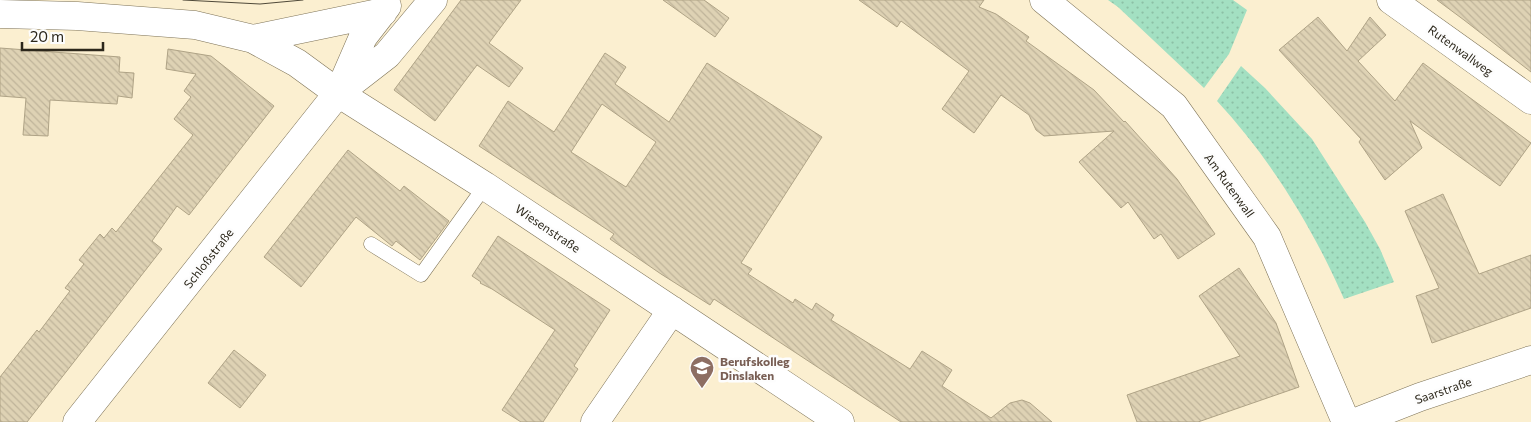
<svg xmlns="http://www.w3.org/2000/svg" width="1531" height="422" viewBox="0 0 1531 422" font-family="Commissioner,sans-serif">
<style>
.green{fill:url(#green-dots)}
.building{fill:url(#building-back-hatch);stroke:#afa386;fill-rule:evenodd}
.lines{fill:none;stroke-linecap:round;stroke-linejoin:round}
.lane-casing{stroke:#7e7357;stroke-width:15}
.street-casing{stroke:#7e7357;stroke-width:29}
.lane{stroke:#fff;stroke-width:14}
.street{stroke:#fff;stroke-width:28}
.tram{stroke:#4f4939;stroke-width:1}
.labels{text-anchor:middle;dominant-baseline:central;stroke-width:5;stroke-linejoin:round;paint-order:stroke}
.street-label{font-size:12px;fill:#2c271b;stroke:#fdfdfd}
.education-label{font-size:12px;font-weight:bold;fill:#785e54;stroke:#fdfdfd;text-anchor:start}
</style>
<defs>
<pattern id="green-dots" width="8" height="8" patternUnits="userSpaceOnUse" patternTransform="scale(1.25)"><rect width="8" height="8" fill="#a3e0c2"/><path d="M2 2h.1M6 6h.1" fill="none" stroke="#8cc0a6" stroke-width="1.8" stroke-linecap="round"/></pattern>
<pattern id="building-back-hatch" width="6" height="6" patternUnits="userSpaceOnUse" patternTransform="scale(1.25)"><rect width="6" height="6" fill="#ded2b4"/><path d="M-1 5l2 2M0 0l6 6M5-1l2 2" fill="none" stroke="#bfb49a"/></pattern>
</defs>
<rect width="100%" height="100%" fill="#fbefd0"/>
<path class="green" d="M1108,0H1233L1247,10L1229,54L1204,88L1118,7Z
M1241,66L1265,88L1312,139L1365,222L1380,249L1394,282L1344,299C1313,228 1270,158 1217,101Z"/>
<path class="building" d="M461,0H521L489,43L523,68L509,87L477,65L435,121L394,90Z
M663,0H704L729,18L715,37Z
M859,0H984L979,7L996,14L1029,37L1026,41L1094,90L1124,122L1125,121L1177,179L1215,234L1178,259L1161,234L1154,239L1128,202L1121,208L1079,162L1114,131L1044,136L1036,130L1029,115L1001,95L974,133L942,109L969,71L901,21L897,27Z
M1437,0H1531V72L1464,20Z
M1318,17L1347,51L1370,17L1386,35L1358,61L1395,101L1423,63L1531,143L1500,186L1410,121L1422,148L1385,180L1359,142L1361,139L1279,50Z
M0,48L120,57L119,72L134,73L132,98L118,96L117,104L50,100L48,136L23,135L26,98L0,96Z
M168,49L211,56L274,106L189,215L177,206L152,241L162,249L27,422H0V377L37,330L39,332L70,291L65,288L84,264L79,260L100,234L104,238L112,228L116,232L193,135L174,119L191,97L184,91L196,74L166,69Z
M605,53L626,67L615,84L669,122L707,63L822,137L741,263L752,269L748,274L793,303L795,299L812,310L816,303L834,315L831,320L910,369L922,351L952,370L942,386L991,418L1010,403L1022,400L1030,403L1052,422H901L714,299L710,305L661,274L610,239L614,234L479,146L508,101L554,132ZM602,104L656,142L626,187L571,152Z
M348,150L400,191L404,186L449,221L420,260L396,241L392,246L356,217L301,287L264,257Z
M1443,194L1479,274L1531,255V308L1432,343L1416,296L1439,288L1405,211Z
M498,236L610,310L574,366L578,369L543,422H521L502,410L555,330L492,289L480,283L481,282L472,276Z
M1239,268L1276,323L1299,387L1198,422H1137L1127,395L1240,356L1199,296Z
M234,350L266,375L240,408L208,383Z"/>
<g class="lines">
<defs>
<path id="lane" d="M371,244L421,275L485,186"/>
<path id="street" d="M1044,0L1174,106L1267,237L1346,422
M1391,0L1531,100
M0,14L77,16L195,25L253,39L297,63L338,93L485,186L840,422
M253,39L383,12
M340,90L363,37L387,6
M77,422L338,93L387,55L433,0
M595,422L672,310
M1356,422L1420,397L1531,360"/>
</defs>
<use href="#lane" class="lane-casing"/>
<use href="#street" class="street-casing"/>
<use href="#lane" class="lane"/>
<use href="#street" class="street"/>
<path class="tram" d="M183,0L260,4L303,0"/>
</g>
<defs>
<symbol id="school-pin" viewBox="-11 -11 22 30"><path d="M0 17L-7.5 6A9.5 9.5 0 1 1 7.5 6Z" fill="#8d6e63" stroke="#fdfdfd"/><path d="M0-5L7-2L0 1L-7-2ZM-4 1L0 2.5L4 1V4Q0 6-4 4Z" fill="#fff"/></symbol>
</defs>
<g fill-rule="evenodd">
<use href="#school-pin" x="688" y="354" width="28" height="38"/>
</g>
<g class="labels">
<g class="street-label">
<text transform="translate(1461 50) rotate(36)">Rutenwallweg</text>
<text transform="translate(1230 185) rotate(54)">Am Rutenwall</text>
<text transform="translate(548 228) rotate(34)">Wiesenstraße</text>
<text transform="translate(208 258) rotate(-52)">Schloßstraße</text>
<text transform="translate(1443 390) rotate(-19)">Saarstraße</text>
</g>
<g class="education-label">
<text x="720" y="361">Berufskolleg<tspan x="720" dy="14">Dinslaken</tspan></text>
</g>
</g>
<path d="M22 42v8h81v-8" fill="none" stroke="#2c271b" stroke-width="2.5"/>
<text x="30" y="42" font-size="15" fill="#2c271b" stroke="#fdfdfd" stroke-width="4" paint-order="stroke">20 m</text>
</svg>
